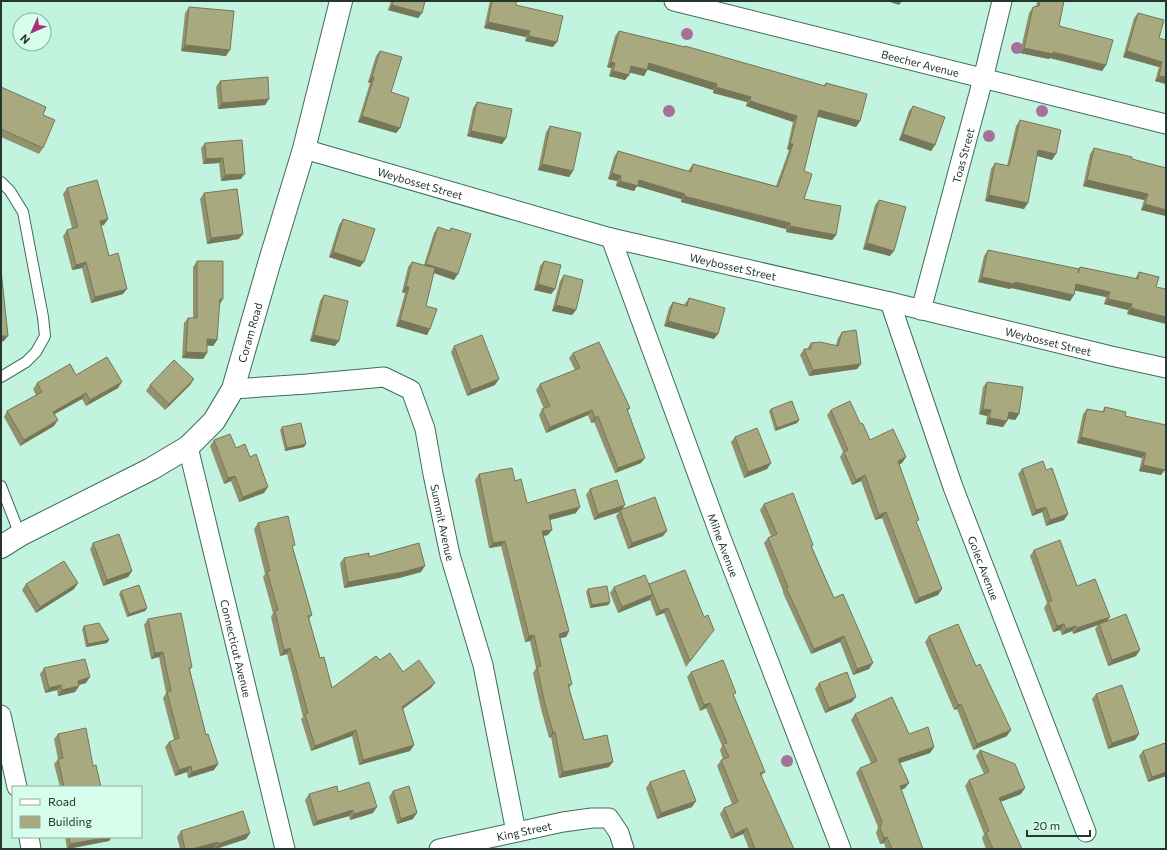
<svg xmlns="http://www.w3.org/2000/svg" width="1167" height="850" viewBox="0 0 1167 850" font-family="Commissioner,sans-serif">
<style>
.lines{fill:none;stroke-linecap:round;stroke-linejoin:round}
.service-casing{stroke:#3e6b5a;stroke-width:12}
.minor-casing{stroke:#3e6b5a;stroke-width:21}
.tertiary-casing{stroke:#3e6b5a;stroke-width:24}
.service{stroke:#fff;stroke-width:10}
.minor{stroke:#fff;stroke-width:19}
.tertiary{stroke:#fff;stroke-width:22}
.tree{fill:#a6709a}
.wall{fill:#91916d}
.shaded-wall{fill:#767659}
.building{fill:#a9a97f;stroke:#767659}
.labels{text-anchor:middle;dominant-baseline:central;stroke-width:3;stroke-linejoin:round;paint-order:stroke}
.street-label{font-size:11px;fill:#23372f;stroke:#d7feed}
</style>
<rect width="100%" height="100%" fill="#c2f3de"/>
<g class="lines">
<defs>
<path id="service" d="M1,182L10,191L23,212L43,317L45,336L36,352L26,362L1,377
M1,486L20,535"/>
<g id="minor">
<path id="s1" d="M674,1L1166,124"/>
<path id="s2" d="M304,149L611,238L890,302L1111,356L1166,368"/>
<path id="s3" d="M611,238L721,538L841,849"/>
<path id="s4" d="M890,302L953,487L1086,832"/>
<path id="s5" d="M921,310L983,79L1002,1"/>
<path id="s6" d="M233,389L307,384L384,377L411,390L425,429L433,474L450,555L483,665L516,832"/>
<path id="s7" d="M188,447L285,849"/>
<path d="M1,715L17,787"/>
<path d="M29,837L31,849"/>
<path id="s8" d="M439,849L563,822L592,818H609L619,833L624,849"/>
</g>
<g id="tertiary">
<path id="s9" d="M1,547L20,535L151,469L188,447L214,421L233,389L269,264L304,149L341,1"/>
</g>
</defs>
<use href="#service" class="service-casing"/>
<use href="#minor" class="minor-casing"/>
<use href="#tertiary" class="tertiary-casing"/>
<use href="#service" class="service"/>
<use href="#minor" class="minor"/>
<use href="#tertiary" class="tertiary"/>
</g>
<g class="tree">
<circle cx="687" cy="34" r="6"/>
<circle cx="1017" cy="48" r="6"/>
<circle cx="669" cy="111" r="6"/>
<circle cx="1042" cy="111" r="6"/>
<circle cx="989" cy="136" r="6"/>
<circle cx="787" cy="761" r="6"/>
</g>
<path class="wall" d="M391,1H425L422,13L418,18L388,10Z
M490,1H516V5L553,47L525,41L526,37L484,28Z
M1037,1H1064L1059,26L1106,65L1102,71L1050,58L1049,59L1020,53L1029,13L1033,7H1036Z
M189,7L226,56L181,51L185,13Z
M1138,13L1159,38L1166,40V84L1155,81L1159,67L1123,57L1134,18Z
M619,31L684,47L685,46L823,86L826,83L860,121L856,127L817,116L804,171V199L836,235L832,240L786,232V229L681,202V199L637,186L634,191L616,186L617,181L608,179L614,157L618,151L688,171L693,164L776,186L789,150L787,149L793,122L746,106L747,102L713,93V90L648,69L644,76L630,72L629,75L625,80L609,76L611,68L607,67L615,36Z
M380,51L400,128L396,133L358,122L370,83L368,82L376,56Z
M220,81L269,99L265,105L218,109L216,87Z
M1,87L43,115V148L39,154L1,137Z
M477,102L506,138L502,144L467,136L473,108Z
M913,106L935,145L931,151L899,140L909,111Z
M1020,120L1052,160L1037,156L1024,209L985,201L991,169L995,163L1007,166L1016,126Z
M550,126L573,171L569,177L538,170L546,132Z
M242,140L241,179L221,181L219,163L203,164L201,148L205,143Z
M1094,148L1132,159L1166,168V216L1141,210L1144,200L1083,186L1090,154Z
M67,188L104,225H101L109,256L123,294L91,303L82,268L72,270L63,236L67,230L72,228L63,194Z
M204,193L239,239L207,244L200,199Z
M879,200L890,256L863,249L875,205Z
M343,219L360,267L329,257L339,225Z
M438,227L449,231L451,228L454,280L434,273L426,306L430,329L427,335L396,326L405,293L402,292L408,267L412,262L424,265L434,233Z
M988,250L1079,269L1080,267L1135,279L1139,272L1159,277L1127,314L1128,310L1104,304L1106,297L1075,290L1074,295L1070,301L1011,288L1010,289L978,282L984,256Z
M197,261L219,304L217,340L213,346L207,345V353L203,359L182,358L184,323L188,318H193V267Z
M544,261L555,289L551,294L534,290L540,266Z
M564,275L576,310L572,315L552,311L560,281Z
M324,295L335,346L310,341L320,301Z
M689,298L714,339L664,326L669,308L673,302L684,305Z
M842,332L861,364L857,369L809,376L800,355L804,349H807L811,343L836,345L838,338Z
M454,346L495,385L467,396L451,352Z
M573,353L630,408L627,412L641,463L615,473L594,422L591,423L588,415L546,433L539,415L542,409H544L536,390L540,384L575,370L569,358Z
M76,375L118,388L86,406L82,399L55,414L54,426L20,446L4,417L7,411L36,395L33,389L37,383Z
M194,379L190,385L165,410L146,391L150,385Z
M987,382L1019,414L1015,420L1008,419L1003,427L986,424L987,416L979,414L983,387Z
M1105,407L1125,416L1161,475L1139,471L1142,458L1077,443L1083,414L1087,409L1102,412Z
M771,409L799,420L797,423L775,431L769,411Z
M831,410L860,423L870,440L906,457L902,463L899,464L938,595L915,604L882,518L875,520L861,481L852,485L840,457L843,452L827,415Z
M282,427L304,447L285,451L280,430Z
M735,437L771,463L767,469L744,478L731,442Z
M214,440L236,448L264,493L239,502L231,481L224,484L210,446Z
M1022,469L1068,514L1064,520L1046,526L1042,512L1032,516L1018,474Z
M479,474L515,481L527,503L576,513L550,520L548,535L543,536L569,631L566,637L560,638L572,684L569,688L584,740L609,767L559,778L551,737L549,738L541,709L533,673L536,668L530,641L525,642L501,546L489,548L475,480Z
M590,489L622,509L663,536L628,549L616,516L619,512L594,520L586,495Z
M764,504L813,545L812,547L834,598L869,669L853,675L840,642L811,654L783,593V591L764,543L768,538L771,536L760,510Z
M258,523L293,548L312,615L309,619L320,658L332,688L380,660L403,672L431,688L403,709L414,745L410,751L359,765L352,736L311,751L301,719L303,717L287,654L280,656L271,617L273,613L263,577L265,574L254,529Z
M93,543L132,571L128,577L103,586L90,549Z
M1034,550L1077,586L1110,617L1107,621L1136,656L1108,666L1095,629L1098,625L1073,634L1072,631L1062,635L1060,630L1053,632L1044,608L1047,603L1030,556Z
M369,557L421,572L399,578L344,588L340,563L344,558Z
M78,583L74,589L36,613L22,590L26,584Z
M649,584L710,635L686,667L664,613L656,616L650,600L618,613L610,593L614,587Z
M588,589L610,602L608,605L590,608L586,592Z
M121,591L147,608L145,611L127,617L119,594Z
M148,619L192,667L190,670L206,735L218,764L214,770L188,778L187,772L175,776L165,747L169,742L174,740L163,698L166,693L159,657L151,659L144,625Z
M84,626L109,640L107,643L86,647L82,629Z
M929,636L1007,736L973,750L957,709L954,710L925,642Z
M44,668L86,683L79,685V686L75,692L58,696L57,690L45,693L40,674Z
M691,672L734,696L765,772L761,776L794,849H749L743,834L731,839L720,814L724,808L732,804L717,766L721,760L723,759L720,750L722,746L706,708L700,711L687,677Z
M819,683L852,702L825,713L815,689Z
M1096,694L1139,734L1135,740L1108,749L1092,699Z
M855,714L909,734L934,747L930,753L900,763L909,783L905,788L901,790L923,849H886L884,843L880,844L876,833L878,827L856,773L860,768L871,763L851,720Z
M58,734L93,766L101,787H60L54,764L58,759L54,739Z
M1166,746V776L1148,782L1139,756L1143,751Z
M980,750L1021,794L1000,802L1022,849H986L982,838L984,834L965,786L969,780L984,774L976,756Z
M650,782L692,807L657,819L646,788Z
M393,791L413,819L397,824L389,797Z
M338,792L373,813L350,820L349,816L313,826L305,800L309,794Z
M181,831L250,833L246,839L216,849H214V848L210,849H180L177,837Z
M65,837H112L109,841L67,849Z"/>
<path class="shaded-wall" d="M887,1H902L899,5Z
M392,5L422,13L418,18L388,10Z
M488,22L530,31L526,37L484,28Z
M529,36L557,42L553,47L525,41Z
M185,45L230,50L226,56L181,51Z
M1024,48L1053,52L1106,65L1102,71L1050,58L1049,59L1020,53Z
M1127,51L1162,62L1159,67L1123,57Z
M611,62L615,63L611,68L607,67Z
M649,63L717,84L713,90L645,69Z
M631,66L647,70L644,76L627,72Z
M613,71L629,75L625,80L609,76Z
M1159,76L1166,77V84L1155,81Z
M372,77H374L370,83L368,82Z
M716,87L751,97L747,102L713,93Z
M269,99L265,105L218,109L222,103Z
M750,101L797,116L793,122L746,106Z
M819,110L860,121L856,127L815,116Z
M362,116L400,128L396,133L358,122Z
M471,131L506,138L502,144L467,136Z
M903,134L935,145L931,151L899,140Z
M790,144H793L789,150L787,149Z
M1038,150L1056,154L1052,160L1034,155Z
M223,158L219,163L203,164L206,159Z
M542,164L573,171L569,177L538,170Z
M612,173L621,176L617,181L608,179Z
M245,174L241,179L221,181L225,175Z
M639,180L685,194L681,199L637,186L634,191L616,186L620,181Z
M1087,180L1148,194L1144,200L1083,186Z
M989,195L1028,203L1024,209L985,201Z
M684,196L790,223L786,229L681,202Z
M1145,204L1166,210V216L1141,210Z
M108,219L104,225L96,227L100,221Z
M790,226L836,235L832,240L786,232Z
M243,234L239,239L207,244L211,238Z
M867,243L894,251L890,256L863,249Z
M333,252L364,262L360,267L329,257Z
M86,262L82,268L72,270L76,265Z
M426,264L458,274L454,280L422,269Z
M982,277L1015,282L1074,295L1070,301L1011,288L1010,289L978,282Z
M538,284L555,289L551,294L534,290Z
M1076,284L1110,292L1106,297L1072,290Z
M406,286L409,287L405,293L402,292Z
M127,289L123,294L91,303L95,297Z
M220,299H223L220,304Z
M1108,299L1132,304L1128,310L1104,304Z
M556,305L576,310L572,315L552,311Z
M1131,308L1166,317V324L1127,314Z
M400,320L430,329L427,335L396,326Z
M668,321L718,334L714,339L664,326Z
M314,335L339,341L335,346L310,341Z
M1,336H8L4,341L1,342Z
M207,339L217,340L213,346L204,345Z
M186,352L207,353L203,359L182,358Z
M861,364L857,369L809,376L813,370Z
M194,379L190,385L165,410L169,404Z
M499,379L495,385L467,396L471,390Z
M122,382L118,388L86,406L90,400Z
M86,393L82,399L49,417L53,412Z
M983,409L991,410L987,416L979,414Z
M592,410L588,415L546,433L550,427Z
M1009,412L1019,414L1015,420L1005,418Z
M598,416L594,422L591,423L595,418Z
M989,418L1007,421L1003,427L986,424Z
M58,420L54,426L20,446L24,440Z
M799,420L797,423L775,431L777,428Z
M1081,437L1146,453L1142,458L1077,443Z
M306,444L304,447L285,451L287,448Z
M906,457L902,463L894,467L898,461Z
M645,458L641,463L615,473L618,468Z
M771,463L767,469L744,478L748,472Z
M1143,465L1165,470L1161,475L1139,471Z
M865,475L861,481L852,485L856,480Z
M235,476L231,481L224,484L228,478Z
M268,487L264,493L239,502L243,497Z
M625,505L621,511L620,510L619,512L594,520L598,514Z
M580,507L576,513L546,521L549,515Z
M1046,507L1042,512L1032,516L1036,510Z
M886,512L882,518L875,520L879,515Z
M1068,514L1064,520L1046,526L1050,520Z
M552,530L548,535L538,537L542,531Z
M667,531L663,536L628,549L632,543Z
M505,541L501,546L489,548L493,543Z
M425,566L421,572L399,578L344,588L348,582Z
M132,571L128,577L103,586L107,580Z
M78,583L74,589L36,613L40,607Z
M942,589L938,595L915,604L919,598Z
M653,594L649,600L618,613L622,607Z
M610,602L608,605L590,608L592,605Z
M147,608L145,611L127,617L129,614Z
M668,608L664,613L656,616L660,611Z
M1110,617L1106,622L1099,624L1098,625L1073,634L1077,628Z
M1064,624L1060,630L1053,632L1057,626Z
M1076,626L1072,631L1062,635L1066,629Z
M569,631L566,637L555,639L559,634Z
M534,635L530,641L525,642L529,636Z
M844,636L840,642L811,654L814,649Z
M109,640L107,643L86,647L88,644Z
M290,648L287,654L280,656L284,650Z
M1140,650L1136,656L1108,666L1112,660Z
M163,652L159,657L151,659L155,653Z
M873,663L869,669L853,675L857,669Z
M90,677L86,683L74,686L78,681Z
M435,683L431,688L398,712L402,707Z
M61,685L57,690L45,693L49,688Z
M79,686L75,692L58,696L62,690Z
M856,697L852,702L825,713L829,708Z
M710,703L706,708L700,711L704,705Z
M961,704L957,709L954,710L958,705Z
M356,730L352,736L311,751L315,746Z
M1011,730L1007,736L973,750L977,744Z
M553,732H555L551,737L549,738Z
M1139,734L1135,740L1108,749L1112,743Z
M414,745L410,751L359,765L363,760Z
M934,747L930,753L894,765L898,759Z
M613,762L609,767L559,778L563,772Z
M218,764L214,770L188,778L192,772Z
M191,766L187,772L175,776L179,770Z
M1166,772V776L1148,782L1152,777Z
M909,783L905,788L896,792L900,786Z
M1025,788L1021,794L995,804L999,798Z
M696,801L692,807L657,819L661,813Z
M377,807L373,813L350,820L354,814Z
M353,810L349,816L313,826L317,821Z
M417,813L413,819L397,824L401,819Z
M747,828L743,834L731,839L735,834Z
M250,833L246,839L215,849L218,844Z
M109,837H112L109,841L67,849L70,844Z
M887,837L884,843L880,844L884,838Z
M218,842L214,848L210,849H192Z"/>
<path class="building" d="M393,1H425L422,13L392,5Z
M492,1H516V5L563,16L557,42L529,36L530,31L488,22Z
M1040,1H1064L1059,26L1113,40L1106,65L1053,52V54L1024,48L1033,7L1039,6Z
M189,7L234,11L230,50L185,45Z
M1138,13L1164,20L1159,38L1166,40V77L1159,76L1162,62L1127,51Z
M619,31L685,47V46L825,86L826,83L867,94L860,121L819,110L804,171L812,174L804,199L841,206L836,235L790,226V223L684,196L685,194L639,180L638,186L620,181L621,176L612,173L618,151L691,172L693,164L778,187L793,144H790L797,116L750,101L751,97L716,87L717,84L649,63L647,70L631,66L629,75L613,71L615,63L611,62Z
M380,51L402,57L391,92L409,98L400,128L362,116L374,77H372Z
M268,77L269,99L222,103L220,81Z
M1,87L46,107L43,115L55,120L43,148L1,129Z
M477,102L512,109L506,138L471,131Z
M913,106L945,117L935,145L903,134Z
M1020,120L1061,130L1056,154L1038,150L1028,203L989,195L995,163L1009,166Z
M550,126L581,133L573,171L542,164Z
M242,140L245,174L225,175L223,158L206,159L205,143Z
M1094,148L1132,157V159L1166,168V210L1145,204L1148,194L1087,180Z
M97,180L108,219L100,221L109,256L118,253L127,289L95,297L86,262L76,265L67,230L78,227L67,188Z
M237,189L243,234L211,238L204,193Z
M879,200L906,207L894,251L867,243Z
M343,219L375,229L364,262L333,252Z
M438,227L450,231L451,228L471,234L458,274L426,264Z
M988,250L1079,269L1078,273L1080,267L1138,279L1139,272L1159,277L1156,287L1166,289V317L1131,308L1132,304L1108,299L1110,292L1076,284L1074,295L1015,282L1014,284L982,277Z
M197,261H223V299H220L217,340L207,339V353L186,352L188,318H197Z
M544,261L561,265L555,289L538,284Z
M412,262L435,268L426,306L437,309L430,329L400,320L409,287L406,286Z
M1,270L8,336H1Z
M564,275L583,280L576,310L556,305Z
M324,295L348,301L339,341L314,335Z
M689,298L725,308L718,334L668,321L673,302L687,306Z
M856,330L861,364L813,370L804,349H811V343L820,342L838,346L842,332Z
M482,335L499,379L471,390L454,346Z
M599,342L630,408L627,409L645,458L618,468L598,416L595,418L592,410L550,427L542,409L550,406L540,384L580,368L573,353Z
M107,357L122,382L90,400L86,393L53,412L58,420L24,440L7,411L42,392L37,383L70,364L76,375Z
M174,360L194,379L169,404L150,385Z
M987,382L1023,387L1019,414L1009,412L1007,421L989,418L991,410L983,409Z
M792,401L799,420L777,428L771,409Z
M850,401L860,423L863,424L870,440L893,429L906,457L898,461L919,520L916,521L942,589L919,598L886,512L879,515L865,475L856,480L844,452L848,450L831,410Z
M1105,407L1126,412L1125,416L1166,425V464L1165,470L1143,465L1146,453L1081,437L1087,409L1104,412Z
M301,423L306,444L287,448L282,427Z
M757,428L771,463L748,472L735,437Z
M230,434L236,448L245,444L250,457L256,454L268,487L243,497L235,476L228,478L214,440Z
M1043,461L1046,470L1052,468L1068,514L1050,520L1046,507L1036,510L1022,469Z
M512,468L515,481L521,479L527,503L575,489L580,507L549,515L552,530L542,531L569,631L559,634L572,684L568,685L584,740L607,735L613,762L563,772L555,732H553L545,704L537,667L541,666L534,635L529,636L505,541L493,543L479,474Z
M617,480L625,505L598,514L590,489Z
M793,493L813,545L811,546L834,598L843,594L873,663L857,669L844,636L814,649L786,587H788L768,538L777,534L764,504Z
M655,497L667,531L632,543L620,510Z
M288,516L295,545L292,546L312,615L308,616L320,658L324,657L332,688L376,656L380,660L390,653L403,672L419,660L435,683L402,707L414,745L363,760L356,730L315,746L305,714L308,713L290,648L284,650L275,611L278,610L267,571H270L258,523Z
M119,534L132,571L107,580L93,543Z
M1060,540L1077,586L1095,579L1110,617L1077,628L1076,626L1066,629L1064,624L1057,626L1048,602L1052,601L1034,550Z
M419,543L425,566L403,572L348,582L344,558L369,553V557Z
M64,561L78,583L40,607L26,584Z
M685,570L704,617L708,615L714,630L690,661L668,608L660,611L649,584Z
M645,575L653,594L622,607L614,587Z
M139,585L147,608L129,614L121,591Z
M607,586L610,602L592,605L588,589Z
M181,613L192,667L189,668L206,735L208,734L218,764L192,772L191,766L179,770L169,742L179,738L167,692L171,691L163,652L155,653L148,619Z
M1126,614L1140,650L1112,660L1099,624Z
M99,623L109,640L88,644L84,626Z
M958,624L976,666L980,664L1011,730L977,744L961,704L958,705L929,636Z
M85,659L90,677L78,681L79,686L62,690L61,685L49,688L44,668Z
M723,660L736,693L733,694L765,772L760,773L794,849H755L747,828L735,834L724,808L738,802L721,760L729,757L723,744L727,743L710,703L704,705L691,672Z
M847,672L856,697L829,708L819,683Z
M1122,685L1139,734L1112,743L1096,694Z
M892,697L909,734L928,727L934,747L898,759L909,783L900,786L923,849H892L887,837L884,838L880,828L882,821L860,768L877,761L855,714Z
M86,728L93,766L96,765L101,787H64L58,759L63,758L58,734Z
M1165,743L1166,746V772L1152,777L1143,751Z
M980,750L1015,764L1025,788L999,798L1022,849H993L986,833L989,831L969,780L989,772Z
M684,770L696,801L661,813L650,782Z
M369,782L377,807L354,814L353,810L317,821L309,794L337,786L338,792Z
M409,786L417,813L401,819L393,791Z
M243,811L250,833L218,844V842L192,849H185L181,831Z
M69,837H109L70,844Z"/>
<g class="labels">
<g class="street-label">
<text stroke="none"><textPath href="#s1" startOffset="254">Beecher Avenue</textPath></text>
<text stroke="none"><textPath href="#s5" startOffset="160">Toas Street</textPath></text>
<text stroke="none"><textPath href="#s2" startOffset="121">Weybosset Street</textPath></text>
<text stroke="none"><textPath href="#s2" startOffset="445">Weybosset Street</textPath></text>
<text stroke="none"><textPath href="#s9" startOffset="345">Coram Road</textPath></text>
<text stroke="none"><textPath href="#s2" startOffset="769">Weybosset Street</textPath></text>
<text stroke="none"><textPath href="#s6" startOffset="318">Summit Avenue</textPath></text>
<text stroke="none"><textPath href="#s3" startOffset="327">Milne Avenue</textPath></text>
<text stroke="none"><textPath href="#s4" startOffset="282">Golec Avenue</textPath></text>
<text stroke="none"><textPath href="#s7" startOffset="207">Connecticut Avenue</textPath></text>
<text stroke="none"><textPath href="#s8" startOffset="87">King Street</textPath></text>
</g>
</g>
<rect width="1167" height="850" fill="none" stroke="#23372f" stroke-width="4"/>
<rect x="12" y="786" width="130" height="52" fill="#d7feed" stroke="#8faea1"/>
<rect x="20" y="799" width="20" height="6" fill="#ffffff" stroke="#8faea1"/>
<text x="48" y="806" font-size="12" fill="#23372f">Road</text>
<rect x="20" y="816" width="20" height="12" fill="#a9a97f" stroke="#8faea1"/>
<text x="48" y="826" font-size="12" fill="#23372f">Building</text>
<g transform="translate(32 32) rotate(225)"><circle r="19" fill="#d7feed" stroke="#8faea1"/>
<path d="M0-3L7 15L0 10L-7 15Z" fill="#ad2e7c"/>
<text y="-6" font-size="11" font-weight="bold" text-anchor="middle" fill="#23372f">N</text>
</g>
<path d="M1027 830v6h63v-6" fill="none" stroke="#23372f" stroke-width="2"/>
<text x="1033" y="830" font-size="12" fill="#23372f" stroke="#d7feed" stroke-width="3" paint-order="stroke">20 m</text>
</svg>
